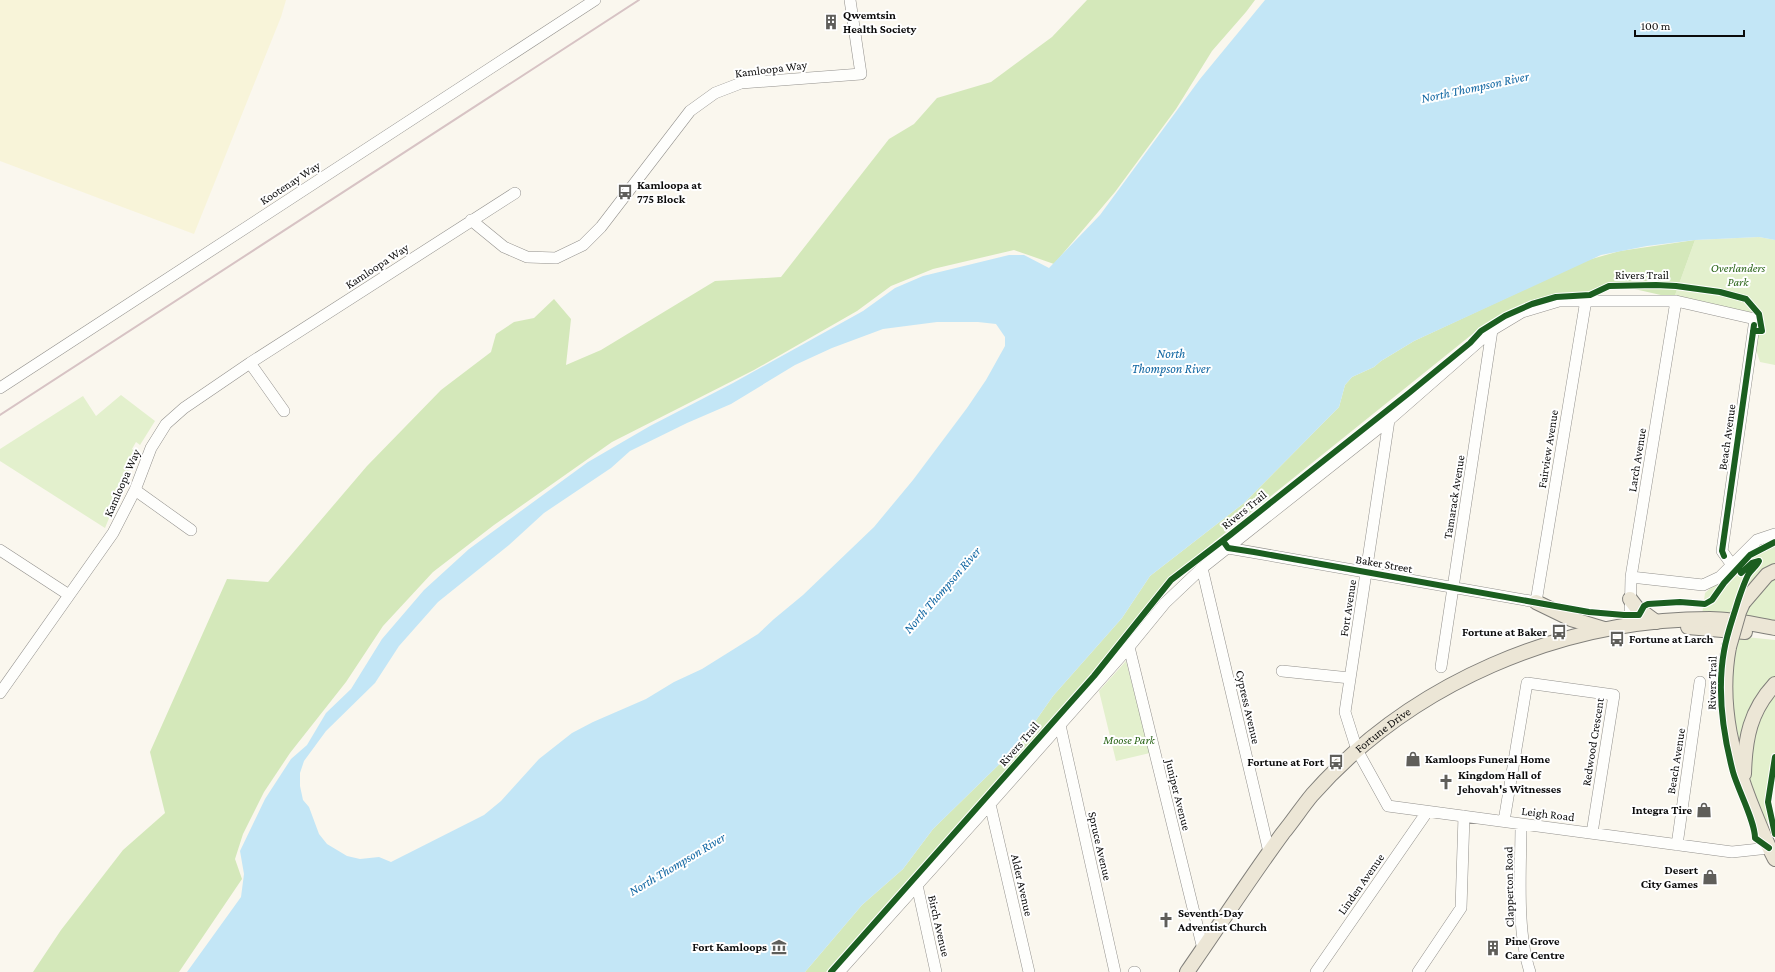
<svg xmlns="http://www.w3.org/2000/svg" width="1775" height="972" viewBox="0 0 1775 972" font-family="'Crimson Pro',serif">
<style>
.farmland{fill:#f8f4d9}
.green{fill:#e3f0cd}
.forest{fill:#d4e8ba}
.water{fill:#c3e6f6;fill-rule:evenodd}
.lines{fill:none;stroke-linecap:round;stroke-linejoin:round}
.minor-casing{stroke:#93918d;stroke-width:12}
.major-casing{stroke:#807f7a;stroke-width:16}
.minor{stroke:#fefefc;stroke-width:11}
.major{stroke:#ece6d6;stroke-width:14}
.rail{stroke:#d7c3c4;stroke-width:2}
.major-bridge-casing{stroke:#807f7a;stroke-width:16;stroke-linecap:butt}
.major-bridge{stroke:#ece6d6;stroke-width:14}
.cycleway-casing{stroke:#fff;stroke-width:8}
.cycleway{stroke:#1b5e20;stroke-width:6}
.labels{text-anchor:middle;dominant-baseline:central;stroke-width:4;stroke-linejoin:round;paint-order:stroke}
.poi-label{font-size:12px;font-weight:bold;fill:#0b0b0b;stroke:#fff;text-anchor:start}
.street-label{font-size:12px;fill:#0b0b0b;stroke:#fff}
.park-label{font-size:12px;font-style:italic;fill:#2b6519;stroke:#fff}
.water-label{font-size:13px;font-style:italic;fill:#0f66a2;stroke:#fff}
</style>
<rect width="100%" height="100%" fill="#faf7ee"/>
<path class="farmland" d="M0,0H286L281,17L194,234L0,161Z"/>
<path class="green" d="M1759,237L1775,240V365L1760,362L1754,344L1757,316L1674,298L1695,240Z
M121,395L155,421L140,445L136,442L132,449L136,452L105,528L0,461V449L83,396L96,416Z
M1775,539V569L1734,616L1702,615L1705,593L1750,553Z
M1775,576V623L1742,616L1759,588Z
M1736,636L1775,640V679L1740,762L1730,711V666Z
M1126,661L1150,753L1116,761L1099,691Z
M1775,688V780L1766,831L1746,773L1753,728Z"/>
<path class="forest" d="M1087,0H1255L1246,12L1212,51L1176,109L1115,192L1054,264L1014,250L933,269L891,286L857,311L754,370L612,442L494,525L433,572L383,626L346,682L290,753L264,792L243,834L235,859L242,879L179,972H33L61,930L123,850L165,813L150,752L227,579L268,582L367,466L441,390L491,352L496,334L514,322L534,318L554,299L571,319L566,365L601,350L715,281L781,277L889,139L914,124L937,98L991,82L1052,37Z
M1695,240L1674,298L1608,283L1587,292L1556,295L1528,302L1480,328L1169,578L1075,693L826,972H805L862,905L903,869L933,829L1018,746L1053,696L1122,618L1150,576L1244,503L1339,407L1345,385L1352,377L1374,367L1381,361L1414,341L1588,260L1620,251Z"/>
<path class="water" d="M1265,0H1775V240L1759,237L1695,240L1647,246L1601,255L1414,341L1381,361L1374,367L1352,377L1345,385L1339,407L1244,503L1150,576L1122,618L1053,696L1018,746L933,829L903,869L862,905L805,972H187L241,897L244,874L240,851L265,799L291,759L307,745L326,713L351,689L382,639L424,590L469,549L588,462L650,426L733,383L863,311L895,288L923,276L1009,255H1024L1049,268L1100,215L1200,79ZM937,322H978L996,324L1005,337V346L986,380L967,408L913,480L874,527L803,595L774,619L758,634L702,669L674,682L646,699L593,722L572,733L539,759L501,801L484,815L391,862L379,857L360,859L347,856L327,844L319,834L309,807L303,800L300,786V773L304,761L326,731L375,683L399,646L438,602L509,545L544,513L611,468L630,451L687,423L731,404L795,365L832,348L883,329Z"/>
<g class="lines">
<defs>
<path id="minor" d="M471,220L504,247L527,257L556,258L583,245L601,227L690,111L715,93L741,83L861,74L850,0
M250,363L284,411
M0,388L595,0
M1389,420L1345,712L1357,750L1388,806L1732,852L1769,848
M135,490L191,530
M1228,548L1536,602L1586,300
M0,550L69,595
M1202,568L1269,852
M1631,577L1703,585L1720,577L1757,540L1775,534
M1630,624L1631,577L1676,301
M1129,647L1203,949
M1441,667L1492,330
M1282,671L1350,678
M0,693L113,533L135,490L151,448L166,424L184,408L250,363L515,193
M1060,725L1115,972
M990,804L1029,972
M1504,821L1527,683L1614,695L1592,833
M1521,824C1521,868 1516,931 1530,972
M1677,845L1700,682
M917,885L936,972
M839,972L990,804L1129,647L1165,603L1202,568L1389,420L1492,330L1522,312L1559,301H1676L1755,319L1722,551L1732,565
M1134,972H1135
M1316,972L1427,812
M1418,972L1461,908L1464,816"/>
<g id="major">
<path d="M1630,599L1637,608L1656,622"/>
<path d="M1536,602L1571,619L1604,629"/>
<path d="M1743,603L1767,575L1775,571"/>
<path d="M1688,627L1745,632"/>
<path d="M1729,647C1718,705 1733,761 1755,814C1761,829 1767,844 1775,859"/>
<path d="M1744,774C1745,738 1750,711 1775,684"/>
<path id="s1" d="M1187,972C1219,926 1250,878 1283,833C1293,821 1302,807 1312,795C1411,683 1561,619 1710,619C1731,619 1754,624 1775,628"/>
</g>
</defs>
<use href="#minor" class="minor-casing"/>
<use href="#major" class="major-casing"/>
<use href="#minor" class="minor"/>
<use href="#major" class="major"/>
<path class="rail" d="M0,415L639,0"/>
<defs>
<path id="major-bridge" d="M1729,647L1739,612L1743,603"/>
</defs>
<use href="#major-bridge" class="major-bridge-casing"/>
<use href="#major-bridge" class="major-bridge"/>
<defs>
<path id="cycleway" d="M1223,541L1228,548L1254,552L1589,612L1624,615H1639L1644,606L1648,604L1680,602L1705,604L1712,600L1724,583L1750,555L1775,542
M1724,556L1722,551L1754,325
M1741,573L1752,563L1759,561C1757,566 1751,570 1748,575C1744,583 1741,592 1738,601C1733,618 1727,633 1724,651C1717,690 1723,734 1733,772C1738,790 1755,821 1755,838L1769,848
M1775,757L1768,802L1775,834
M831,972L1094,676L1171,580L1230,535L1409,393L1470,343L1481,331L1505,316L1532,304L1556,297L1590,295L1609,286L1656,285L1676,286L1720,292L1746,299L1759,314L1762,331H1753"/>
</defs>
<use href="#cycleway" class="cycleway-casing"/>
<use href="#cycleway" class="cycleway"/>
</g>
<defs>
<symbol id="building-bare" viewBox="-9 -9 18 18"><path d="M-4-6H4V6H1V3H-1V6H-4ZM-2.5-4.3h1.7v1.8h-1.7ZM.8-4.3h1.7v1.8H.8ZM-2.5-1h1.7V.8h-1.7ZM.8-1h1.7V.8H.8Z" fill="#5f5e5a" stroke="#fff" stroke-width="2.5" paint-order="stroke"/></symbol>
<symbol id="bus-bare" viewBox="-9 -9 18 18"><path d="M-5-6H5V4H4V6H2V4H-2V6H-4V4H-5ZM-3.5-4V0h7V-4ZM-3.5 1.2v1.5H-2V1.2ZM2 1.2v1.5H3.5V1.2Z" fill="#5f5e5a" stroke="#fff" stroke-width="2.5" paint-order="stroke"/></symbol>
<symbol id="shop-bare" viewBox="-9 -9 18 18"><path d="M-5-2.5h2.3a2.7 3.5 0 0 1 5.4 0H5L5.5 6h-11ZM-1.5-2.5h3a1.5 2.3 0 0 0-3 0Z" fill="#5f5e5a" stroke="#fff" stroke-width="2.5" paint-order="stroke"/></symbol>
<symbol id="church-bare" viewBox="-9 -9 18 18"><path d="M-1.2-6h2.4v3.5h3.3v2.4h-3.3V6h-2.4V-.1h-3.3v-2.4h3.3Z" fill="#5f5e5a" stroke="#fff" stroke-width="2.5" paint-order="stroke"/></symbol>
<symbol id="museum-bare" viewBox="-9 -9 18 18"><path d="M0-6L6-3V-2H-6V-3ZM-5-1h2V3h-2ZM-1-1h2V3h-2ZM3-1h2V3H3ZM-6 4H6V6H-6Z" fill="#5f5e5a" stroke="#fff" stroke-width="2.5" paint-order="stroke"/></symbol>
</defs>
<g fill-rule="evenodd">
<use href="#building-bare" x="820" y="11" width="22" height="22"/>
<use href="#bus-bare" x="614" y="181" width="22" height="22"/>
<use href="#bus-bare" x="1548" y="621" width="22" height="22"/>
<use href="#bus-bare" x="1606" y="628" width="22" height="22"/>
<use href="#shop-bare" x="1402" y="748" width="22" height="22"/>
<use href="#bus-bare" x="1325" y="751" width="22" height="22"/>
<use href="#church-bare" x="1435" y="771" width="22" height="22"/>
<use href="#shop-bare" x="1693" y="799" width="22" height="22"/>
<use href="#shop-bare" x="1699" y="866" width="22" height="22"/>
<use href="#church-bare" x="1155" y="909" width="22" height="22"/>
<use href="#museum-bare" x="768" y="936" width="22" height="22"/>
<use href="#building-bare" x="1482" y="937" width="22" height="22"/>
</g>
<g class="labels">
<g class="poi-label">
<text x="843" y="15">Qwemtsin<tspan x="843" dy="14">Health Society</tspan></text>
<text x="637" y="185">Kamloopa at<tspan x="637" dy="14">775 Block</tspan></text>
<text x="1547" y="632" text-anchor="end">Fortune at Baker</text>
<text x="1629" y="639">Fortune at Larch</text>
<text x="1425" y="759">Kamloops Funeral Home</text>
<text x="1324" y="762" text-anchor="end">Fortune at Fort</text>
<text x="1458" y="775">Kingdom Hall of<tspan x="1458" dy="14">Jehovah's Witnesses</tspan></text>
<text x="1692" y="810" text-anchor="end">Integra Tire</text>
<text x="1698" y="870" text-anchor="end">Desert<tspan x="1698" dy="14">City Games</tspan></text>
<text x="1178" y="913">Seventh-Day<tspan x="1178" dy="14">Adventist Church</tspan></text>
<text x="1505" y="941">Pine Grove<tspan x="1505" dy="14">Care Centre</tspan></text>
<text x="767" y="947" text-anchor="end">Fort Kamloops</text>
</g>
<g class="street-label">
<text transform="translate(771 69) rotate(-7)">Kamloopa Way</text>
<text transform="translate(290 183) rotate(-33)">Kootenay Way</text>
<text transform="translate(377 266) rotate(-33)">Kamloopa Way</text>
<text x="1642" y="275">Rivers Trail</text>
<text transform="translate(1727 437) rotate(-82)">Beach Avenue</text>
<text transform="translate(1548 449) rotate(-81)">Fairview Avenue</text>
<text transform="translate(1637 460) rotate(-81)">Larch Avenue</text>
<text transform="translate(122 483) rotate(-66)">Kamloopa Way</text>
<text transform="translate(1454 497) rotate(-81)">Tamarack Avenue</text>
<text transform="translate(1244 510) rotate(-39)">Rivers Trail</text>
<text transform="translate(1384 564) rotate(10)">Baker Street</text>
<text transform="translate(1348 608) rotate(-81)">Fort Avenue</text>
<text transform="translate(1712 683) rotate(-89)">Rivers Trail</text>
<text transform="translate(1248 707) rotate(77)">Cypress Avenue</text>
<text stroke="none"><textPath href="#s1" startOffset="313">Fortune Drive</textPath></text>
<text transform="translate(1593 742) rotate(-81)">Redwood Crescent</text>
<text transform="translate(1019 744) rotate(-49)">Rivers Trail</text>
<text transform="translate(1676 761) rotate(-81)">Beach Avenue</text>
<text transform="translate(1178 795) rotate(76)">Juniper Avenue</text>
<text transform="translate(1548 814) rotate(7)">Leigh Road</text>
<text transform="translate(1100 846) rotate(77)">Spruce Avenue</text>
<text transform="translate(1361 884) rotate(-55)">Linden Avenue</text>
<text transform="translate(1022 885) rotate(77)">Alder Avenue</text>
<text transform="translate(1509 887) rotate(-91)">Clapperton Road</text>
<text transform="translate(939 926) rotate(77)">Birch Avenue</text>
</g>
<g class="park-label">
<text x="1738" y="268">Overlanders<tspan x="1738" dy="14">Park</tspan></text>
<text x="1129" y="740">Moose Park</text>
</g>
<g class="water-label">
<text transform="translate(1475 87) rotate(-12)">North Thompson River</text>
<text x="1171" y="353">North<tspan x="1171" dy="15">Thompson River</tspan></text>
<text transform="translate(942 590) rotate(-49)">North Thompson River</text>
<text transform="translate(677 864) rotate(-31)">North Thompson River</text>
</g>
</g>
<path d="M1635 30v6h109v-6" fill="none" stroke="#0b0b0b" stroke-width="2"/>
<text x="1641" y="30" font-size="12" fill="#0b0b0b" stroke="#ffffff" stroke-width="3" paint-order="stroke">100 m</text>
</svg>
